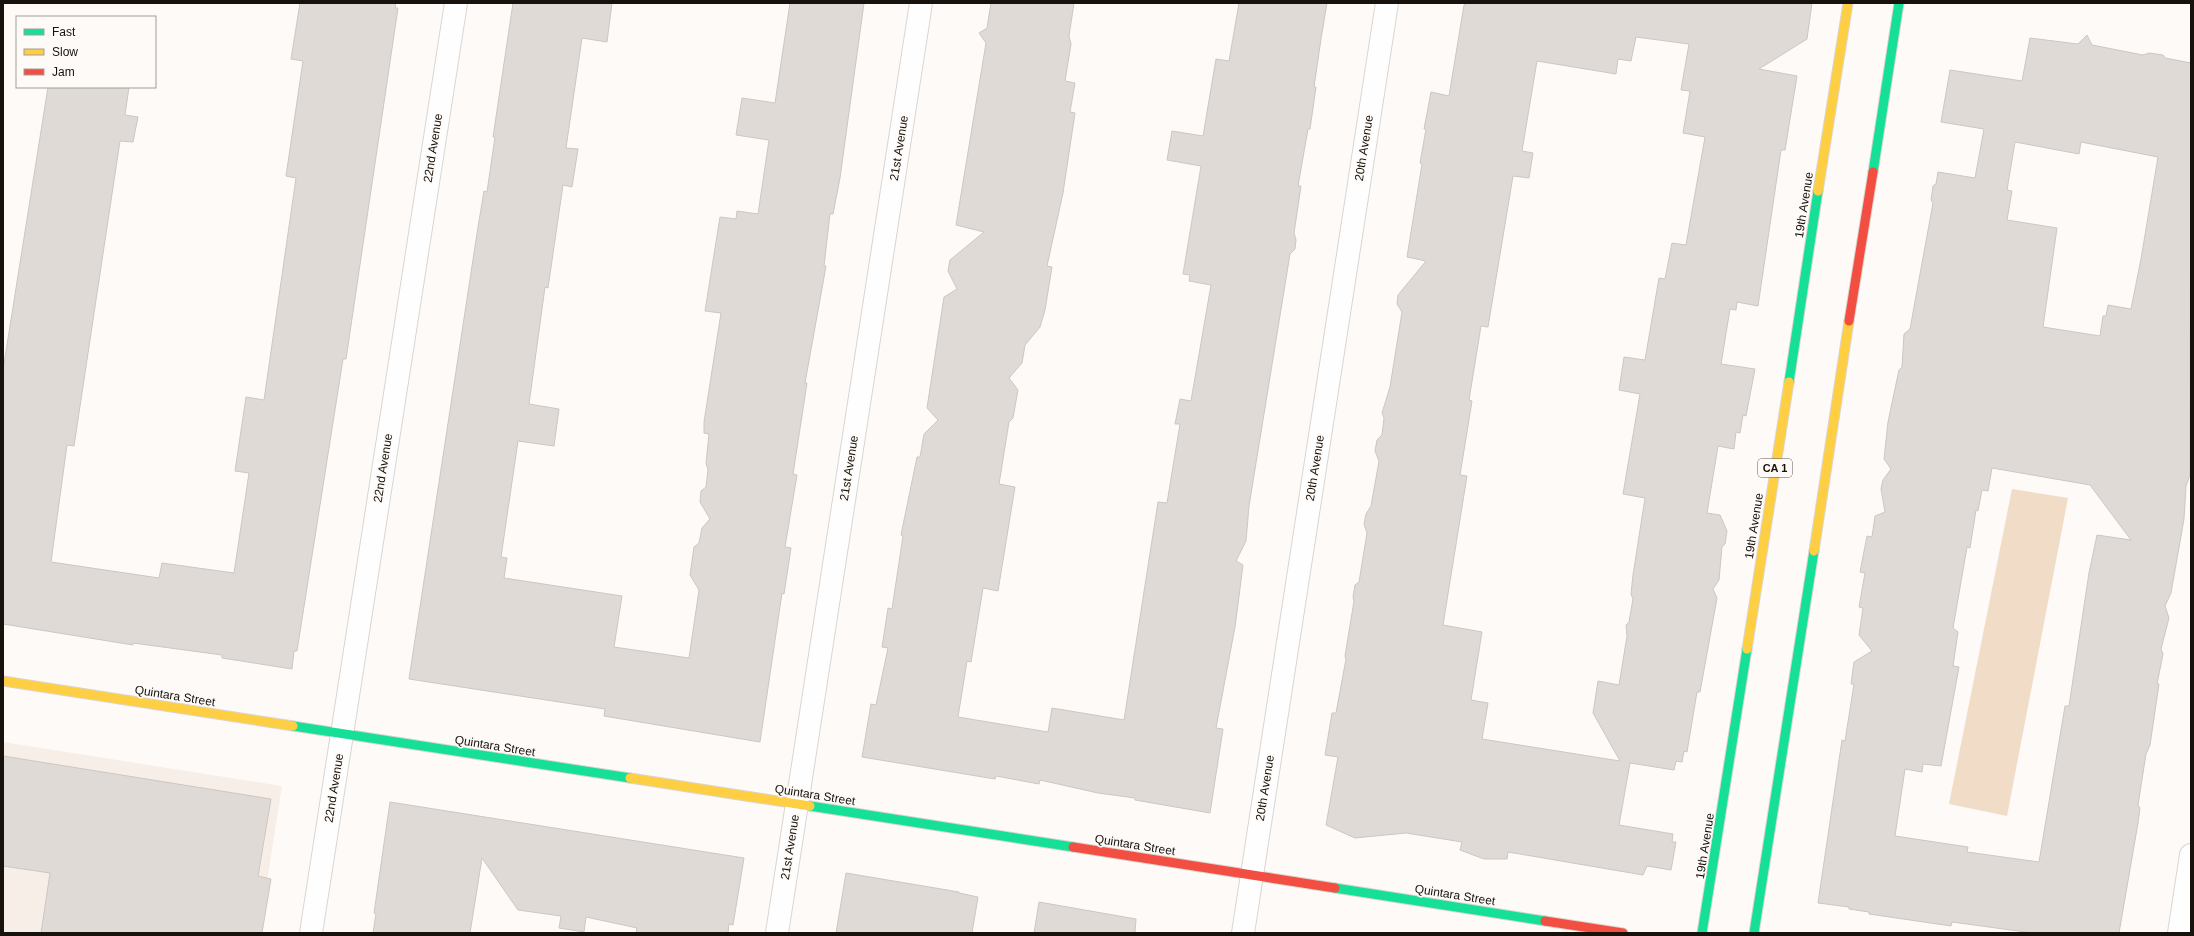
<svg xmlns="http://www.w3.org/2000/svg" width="2194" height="936" viewBox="0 0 2194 936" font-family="Helvetica,sans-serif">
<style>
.built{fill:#f7eee7}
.forest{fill:#f1dcc7}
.building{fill:#dfdad6;stroke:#ccc7c4;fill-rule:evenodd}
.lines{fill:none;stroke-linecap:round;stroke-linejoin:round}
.street-casing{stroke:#d9d5d0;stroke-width:24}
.fast-casing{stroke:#d9d5d0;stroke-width:11}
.slow-casing{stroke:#d9d5d0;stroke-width:11}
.jam-casing{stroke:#d9d5d0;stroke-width:11}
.street{stroke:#fffefe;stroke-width:22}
.fast{stroke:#16e098;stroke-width:9}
.slow{stroke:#ffcf43;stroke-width:9}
.jam{stroke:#f24e42;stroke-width:9}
.labels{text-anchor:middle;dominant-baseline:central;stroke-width:3.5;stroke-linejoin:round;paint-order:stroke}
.shield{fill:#fefaf7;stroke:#5c5852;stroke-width:1}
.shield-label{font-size:11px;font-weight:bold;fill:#17120c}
.street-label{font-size:12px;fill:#17120c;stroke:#fefaf7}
</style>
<rect width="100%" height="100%" fill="#fdfaf8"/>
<path class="built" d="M3,742L282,786L259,933H3Z"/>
<path class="forest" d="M2012,489L2068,498L2007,816L1949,804Z"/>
<path class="building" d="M300,3H396L395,8H398L346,359H343L297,651H294L292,669L222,658V655L133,643V645L3,624V370L48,87H129L125,115L138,117L133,142L120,141L74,446L67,445L51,562L159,578L162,563L234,573L249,473L235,471L246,397L264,400L296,178L286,176L303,61L291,59Z
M513,3H612L607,42L582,38L566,148L578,149L572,187L563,185L548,288L545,287L529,404L559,409L554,446L518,441L501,557L507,558L504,578L622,596L614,647L689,658L699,590L690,575L694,547L699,543L702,528L710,519L700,502L701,491L706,487L708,470L706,463L709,434L704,433V422L721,313L705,311L720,217L736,219L737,211L758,214L769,140L736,135L742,98L775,103L790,3H864L840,178L833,214H830L824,266H826L805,383H807L793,474L797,475L785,547L791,548L784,594L782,593L760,742L604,716L605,709L409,679L478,227L484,191L487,192L495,137H493Z
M991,3H1074L1069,36L1071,44L1065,81L1075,83L1070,112L1075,113L1063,193L1047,266L1052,267L1045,310L1040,327L1025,345L1022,363L1009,378L1018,390L1013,418L1009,422L999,484L1015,487L998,591L983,588L971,662L967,661L958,717L1048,732L1052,708L1124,720L1158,502L1167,503L1180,424H1175L1180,399L1191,401L1211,285L1189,281L1190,275L1183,274L1201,166L1167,160L1172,131L1203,136L1216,59L1229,61L1239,3H1327L1321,39L1314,87H1316L1310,129H1308L1298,186H1301L1294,233L1296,240L1295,249L1290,254L1249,506L1246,541L1236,561L1243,565L1235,627L1216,728L1223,729L1210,813L1135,800V798L1098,793L1040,780L1039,784L996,776L995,779L862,757L871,704L876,705L888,648L882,647L888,608L892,609L903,536L901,535L917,457H920L924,434L938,420L927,408L944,297L957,289L948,271L950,260L984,232L956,225L986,43L979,33L987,28Z
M1466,3H1812L1807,39L1759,69L1797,76L1785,150H1781L1758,306L1737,302L1736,310L1730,309L1721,364L1755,369L1746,416L1743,415L1740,433L1736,432L1734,449L1718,446L1707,513L1720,515L1727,531L1725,544L1722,547L1719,580L1713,589L1717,598L1700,692H1697L1687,752L1684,751L1682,762L1676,761L1674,770L1630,763L1619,825L1673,834L1672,842H1676L1671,870L1647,866L1643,875L1508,852L1507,859H1484L1460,850L1462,842L1406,833L1355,838L1326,825L1338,757L1325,755L1332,713H1336L1346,659L1345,656L1354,601L1353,597L1355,585L1359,582L1367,533L1364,524L1366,514L1371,506L1379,461L1375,451L1377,440L1382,435L1384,418L1382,413L1390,387L1402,312L1397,304L1398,295L1426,261L1407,257L1422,164L1420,163L1426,129H1424L1431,92L1449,96L1464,5ZM1636,37L1689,44L1681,90L1690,91L1683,133L1705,137L1686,245L1672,243L1665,279L1659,278L1645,360L1624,357L1619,390L1640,394L1623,494L1645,498L1633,575L1631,594L1633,599L1629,622L1626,625L1627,636L1619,685L1598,681L1593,713L1620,761L1482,739L1488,703L1471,700L1482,632L1443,625L1467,476L1460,475L1472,401L1469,400L1481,326L1488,327L1513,176L1529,178L1533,153L1522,151L1537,61L1616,74L1618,59L1631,61Z
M2087,35L2092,45L2143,55L2149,53L2163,55L2165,58L2191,63L2190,475L2186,486L2184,519L2171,593L2165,606L2169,618L2161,649L2163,654L2157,684H2159L2150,745L2146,754L2138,805L2140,808L2138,823L2119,933H2033L1952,922L1951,926L1869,914V912L1849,909V907L1818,903L1842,740L1845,741L1854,684H1851L1854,662L1872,651L1859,635L1863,608L1859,607L1865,573L1860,572L1867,536L1872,537L1875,516L1885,512L1881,489L1883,480L1891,469L1884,459L1888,422L1899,370L1902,367L1904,334L1910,329L1933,203L1931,200L1933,186L1936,184L1938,172L1975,178L1984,129L1941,122L1950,70L2022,81L2030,38L2078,44ZM2015,142L2079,154L2081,142L2158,157L2141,259L2131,309L2108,305L2106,316H2103L2100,336L2043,327L2057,228L2007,220L2012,191L2007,190ZM1992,468L2090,485L2131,540L2097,535L2089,573L2069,706H2065L2039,862L1967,852L1968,847L1895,836L1905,769L1922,772L1923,764L1941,766L1959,667L1953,666L1958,632L1953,628L1967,547L1970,548L1976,510L1978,511L1982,490L1988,491Z
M3,756L271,799L258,876L271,879L262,933H41L50,873L3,866Z
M390,802L744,858L733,925L729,924L728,933H636L637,928L586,917L584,932L559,928L561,916L518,910L482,858L470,933H373L376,914L374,913Z
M846,873L959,892V893L978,897L972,933H836Z
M1039,902L1136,919L1135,933H1034Z"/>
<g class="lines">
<defs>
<path id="street" d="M311,933L456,3
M777,933L921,3
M1243,933L1387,3
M2179,933L2191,855"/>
<path id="fast" d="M1873,172L1899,3
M1789,382L1818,191
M293,726L630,778
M810,806L1073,847
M1335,888L1545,921
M1702,933L1747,649
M1754,933L1814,551"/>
<path id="slow" d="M1818,191L1848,3
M1814,551L1849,321
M1747,649L1789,382
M3,681L293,726
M630,778L810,806"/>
<path id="jam" d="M1849,321L1873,172
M1073,847L1335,888
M1545,921L1623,933"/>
</defs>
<use href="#street" class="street-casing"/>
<use href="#fast" class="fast-casing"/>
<use href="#slow" class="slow-casing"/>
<use href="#jam" class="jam-casing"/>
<use href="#street" class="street"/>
<use href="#fast" class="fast"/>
<use href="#slow" class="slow"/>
<use href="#jam" class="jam"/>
</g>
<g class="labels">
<rect class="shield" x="1758" y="459" width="34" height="18" rx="3"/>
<g class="shield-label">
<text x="1775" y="468">CA 1</text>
</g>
<g class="street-label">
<text transform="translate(433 148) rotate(-81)">22nd Avenue</text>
<text transform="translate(899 148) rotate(-81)">21st Avenue</text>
<text transform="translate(1364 148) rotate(-81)">20th Avenue</text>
<text transform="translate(1804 205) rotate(-81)">19th Avenue</text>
<text transform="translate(383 468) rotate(-81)">22nd Avenue</text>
<text transform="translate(849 468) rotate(-81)">21st Avenue</text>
<text transform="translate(1315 468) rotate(-81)">20th Avenue</text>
<text transform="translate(1754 526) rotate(-81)">19th Avenue</text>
<text transform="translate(175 696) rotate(9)">Quintara Street</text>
<text transform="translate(495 746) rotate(9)">Quintara Street</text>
<text transform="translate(334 788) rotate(-81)">22nd Avenue</text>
<text transform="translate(1265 788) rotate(-81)">20th Avenue</text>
<text transform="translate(815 795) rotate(9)">Quintara Street</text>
<text transform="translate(1135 845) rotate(9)">Quintara Street</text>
<text transform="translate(1705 846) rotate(-81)">19th Avenue</text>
<text transform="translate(790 847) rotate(-81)">21st Avenue</text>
<text transform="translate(1455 895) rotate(9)">Quintara Street</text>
</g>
</g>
<rect width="2194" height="936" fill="none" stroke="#17120c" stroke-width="8"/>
<rect x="16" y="16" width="140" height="72" fill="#fefaf7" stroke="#a29d99"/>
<rect x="24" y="29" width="20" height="6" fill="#16e098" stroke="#a29d99"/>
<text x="52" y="36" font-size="12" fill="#17120c">Fast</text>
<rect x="24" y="49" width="20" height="6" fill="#ffcf43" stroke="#a29d99"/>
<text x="52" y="56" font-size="12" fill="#17120c">Slow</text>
<rect x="24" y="69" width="20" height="6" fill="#f24e42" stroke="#a29d99"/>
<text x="52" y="76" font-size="12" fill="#17120c">Jam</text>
</svg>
